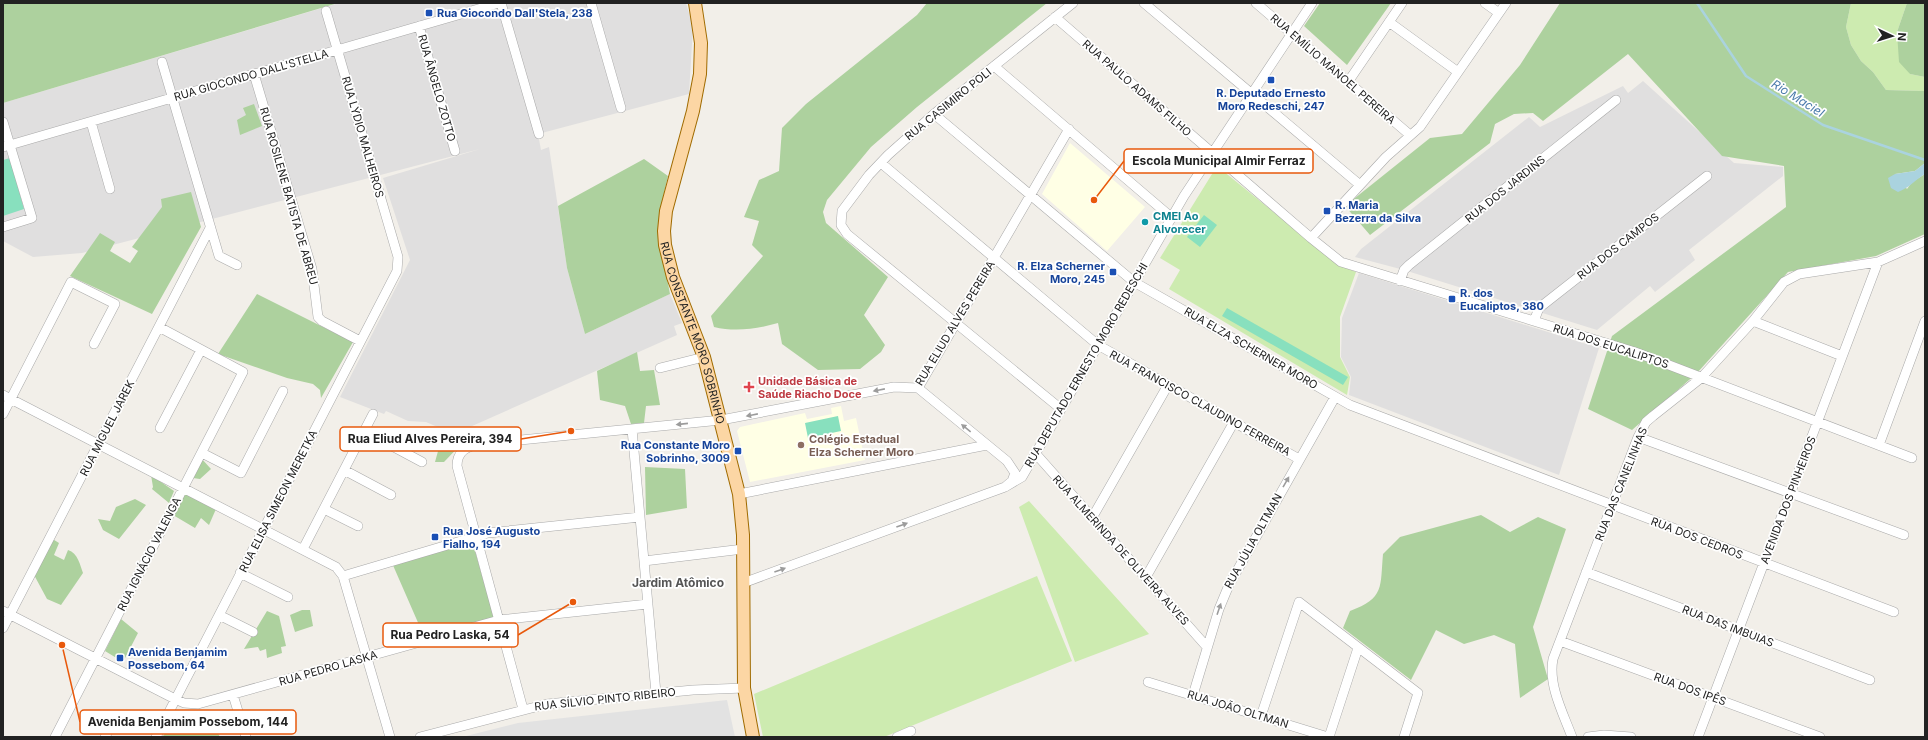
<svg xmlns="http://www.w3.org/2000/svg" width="1928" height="740" viewBox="0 0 1928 740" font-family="Inter,sans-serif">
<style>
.residential{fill:#e0dfdf}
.education{fill:#ffffe5}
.grass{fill:#cdebb0}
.forest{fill:#add19e}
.pitch{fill:#88e0be}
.parking{fill:#e2e2e2}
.water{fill:#aad3df}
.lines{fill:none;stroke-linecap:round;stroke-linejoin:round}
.stream{stroke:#aad3df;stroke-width:2.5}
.minor-casing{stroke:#a9a9a9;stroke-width:10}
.major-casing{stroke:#a06b00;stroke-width:14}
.minor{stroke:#fff;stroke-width:9}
.major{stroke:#fcd6a4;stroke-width:12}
.oneway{fill:#9c9c9c}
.transit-dot{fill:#1a4fb4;stroke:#fff;stroke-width:1.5}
.culture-dot{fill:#0f9aa8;stroke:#fff;stroke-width:1.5}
.health-dot{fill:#e0444e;stroke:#fff;stroke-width:1.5}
.education-dot{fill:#8d6e63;stroke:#fff;stroke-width:1.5}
.labels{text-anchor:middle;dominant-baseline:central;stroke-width:3.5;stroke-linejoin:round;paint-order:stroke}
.transit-label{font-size:11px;font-weight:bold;fill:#164399;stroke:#fff;text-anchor:start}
.street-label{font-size:11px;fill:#222;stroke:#fff}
.culture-label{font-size:11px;font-weight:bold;fill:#0d838f;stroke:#fff;text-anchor:start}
.health-label{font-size:11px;font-weight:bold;fill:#be3a42;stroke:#fff;text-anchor:start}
.education-label{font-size:11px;font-weight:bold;fill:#785e54;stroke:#fff;text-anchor:start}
.water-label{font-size:12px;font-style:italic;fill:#4a7aab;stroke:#fff}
.neighbourhood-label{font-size:12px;font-weight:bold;fill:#555;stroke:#fff}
.leader{fill:none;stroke:#e8590c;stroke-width:1.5}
.callout-dot{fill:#e8590c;stroke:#fff;stroke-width:1.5}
.callout{fill:#fff;stroke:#e8590c;stroke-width:1.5}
.callout-label{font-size:12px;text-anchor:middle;font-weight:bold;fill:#222}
</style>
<rect width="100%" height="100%" fill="#f2efe9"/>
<path class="residential" d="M339,3H686L693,27L689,94L538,134L541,150L549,147L567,268L585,334L670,294L682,323L674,326L677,335L454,434L426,422L408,421L386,411L384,414L340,397L410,260L383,178L480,149L82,253L33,257L3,241V103Z
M1643,81L1734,163L1783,167V176L1689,250L1695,260L1655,292L1650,286L1597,330L1404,270L1355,257L1361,249L1529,117L1540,127L1623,86L1628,93Z
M1359,273L1599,348L1559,475L1349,395L1351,377L1341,357L1342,318Z"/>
<path class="education" d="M1070,143L1145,207L1107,251L1042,194Z
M841,406L844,421L856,418L865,460L750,482L737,431L740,427L805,413L807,419L832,414L831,408Z"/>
<path class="grass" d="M1851,3H1907L1897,32L1910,74L1925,77V91L1886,90L1873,72L1861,61L1851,45L1846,27Z
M1217,166L1336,263L1356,272L1340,317V357L1350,377L1347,395L1169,289L1180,270L1160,258Z
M1029,501L1149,634L1075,662L1019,507Z
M1037,576L1072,661L884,737H763L754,694Z"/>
<path class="forest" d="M3,3H338L3,103Z
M927,3H1047L917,107L871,147L827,200L823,212L826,223L888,277L864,315L885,345L881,352L860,369L818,370L782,344L778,323C757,329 735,332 714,327L711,316L763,256L752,245L759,221L744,217L759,180L779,171L782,128L806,104L917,15Z
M1320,3H1391L1347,65L1304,26Z
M1560,3H1851L1846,27L1851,45L1861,61L1873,72L1886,90L1925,91V163L1915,171L1895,174L1907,189L1912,182L1925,174V234L1876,256L1788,272L1697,373L1632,430L1588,409L1612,336L1786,207L1784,166L1722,156L1628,54L1543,121L1533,113L1514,114L1495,124L1490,143L1370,235L1345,206L1430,138L1462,134L1520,65Z
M1907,3H1925V77L1910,74L1899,62L1897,32Z
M254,104L262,126L240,135L237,120L246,115L243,108Z
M644,159L668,176L660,210L659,235L670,294L585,334L567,268L558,206Z
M191,192L201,227L152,314L70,276L100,233L115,242L110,251L130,263L138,251L132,247L162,207L161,199Z
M257,294L353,342L321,398L320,390L313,384L287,378L218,354Z
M637,352L640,371L654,370L660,405L646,406L644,423L631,424L625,406L600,400L597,371Z
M467,428V438L444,462H435L440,444L452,429L460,432Z
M201,458L211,469L200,479L193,478Z
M645,467L685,469L687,508L646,515Z
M151,475L174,491L169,503L152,489L153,487Z
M185,493L216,509L209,525L201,518L195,528L173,515Z
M135,499L146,505L119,539L103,530L98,519L110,521L116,507Z
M1481,515L1510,532L1538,517L1566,529L1533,627L1548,679L1520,698L1515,644L1494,635L1464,644L1436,630L1411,680L1343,628L1350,611C1385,598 1380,587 1383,554L1400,537Z
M51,538L59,543L54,555L64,560L68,550C78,553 80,565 83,573L61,605L47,599L33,573Z
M472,540L494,618L423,634L392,563Z
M302,610H310L313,626L295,632L290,615Z
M267,611L279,616L286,646L281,647L282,653L267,658L266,649L260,651L258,647L244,649Z
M121,619L138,633L123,662L105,651Z
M193,722L194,724L215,728L220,737H162L175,723Z"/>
<path class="pitch" d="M10,158L24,209L3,216V160Z
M1204,215L1217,225L1200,247L1187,237Z
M1227,308L1348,377L1343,385L1222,316Z
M838,416L841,431L808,438L805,423Z"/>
<path class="parking" d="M727,700L735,737H462L518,723Z"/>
<path class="water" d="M1925,163V174C1915,180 1909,188 1898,192L1891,188L1888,178L1895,174L1915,171Z"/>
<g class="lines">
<path class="stream" d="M1697,3L1746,76L1823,125L1925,160"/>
<defs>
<path id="minor" d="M501,3L539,134
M591,3L621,108
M1144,3L1360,185
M1256,3L1410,135
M1485,3L1499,13
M1055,17L1311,238L1341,262L1635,352L1912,458
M1389,22L1458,72
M419,26L455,151
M162,62L219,256L237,265
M994,66L1171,217
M254,74L312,269L318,317L322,321L360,341
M1348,82L1402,3
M934,114L1134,282L1350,405L1894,612
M3,122L32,218L3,227
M91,122L110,189
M3,147L499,3
M881,163L1098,345L1299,459
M1311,238L1386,157L1420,127L1506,3
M1400,281L1404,270L1409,265L1616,100
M1534,321L1539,308L1707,176
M1753,321L1842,356
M660,368L704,357
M918,388L1069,129
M3,395L336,567L343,576L390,737
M1061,409L847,234L841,225L842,211L869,175L888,155L934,114L1073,3
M3,414L71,282L115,304L94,344
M160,428L201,350
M632,429L656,693
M364,431L422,462
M1638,437L1904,535
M1879,445L1925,321
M202,453L241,473L283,391
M1036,454L1207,647
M344,470L391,495
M739,494L987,445
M324,509L358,526
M1092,518L1168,385
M303,549L373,414
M644,561L743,549
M1586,572L1870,680
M240,573L288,597
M343,576L488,533L640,517
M1146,577L1234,422
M743,583L1005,487L1022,477L1184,196L1312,3
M3,611L175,699L184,703L198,704L499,620L648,604
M219,615L253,632
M3,628L210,228
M1560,641L1820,737
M1148,682L1328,737
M233,695L246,737
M1193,695L1219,609L1229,585L1335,397
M523,709L457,466C457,451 467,446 481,444L721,420L894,387L918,388L1007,461L1015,473L1012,481L1005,487
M1261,716L1299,602L1418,693L1404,737
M55,737L243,372L159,327
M105,737L114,720
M156,737L397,271L398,257L326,11
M420,737L547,704L693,690L744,688
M897,737L911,731
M1329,737L1358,648
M1572,737C1563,713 1548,685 1553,659L1638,437L1646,422L1653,416L1701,378L1753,321L1784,282L1799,274L1878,262L1925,241
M1588,737L1604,735L1631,737
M1698,737L1878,262"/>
<g id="major">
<path id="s1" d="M695,3L701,43L700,74L693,111L666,211L664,231L665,245L673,277L704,357L739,494L743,535L744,688L753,737"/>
</g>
</defs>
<use href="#minor" class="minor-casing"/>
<use href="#major" class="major-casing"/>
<use href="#minor" class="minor"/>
<use href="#major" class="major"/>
</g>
<defs><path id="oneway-solid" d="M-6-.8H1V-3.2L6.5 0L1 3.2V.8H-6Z"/></defs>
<g class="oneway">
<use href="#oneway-solid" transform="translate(879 390) rotate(169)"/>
<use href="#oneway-solid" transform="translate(752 415) rotate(169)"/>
<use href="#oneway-solid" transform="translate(682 424) rotate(174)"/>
<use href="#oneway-solid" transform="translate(966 428) rotate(-141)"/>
<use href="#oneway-solid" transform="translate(1286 482) rotate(-60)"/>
<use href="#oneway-solid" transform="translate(902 525) rotate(-20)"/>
<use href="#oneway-solid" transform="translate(780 570) rotate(-20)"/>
<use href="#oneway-solid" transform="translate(1219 609) rotate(-71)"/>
</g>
<g class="transit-dot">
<rect x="425" y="9" width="8" height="8" rx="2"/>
<rect x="1267" y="76" width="8" height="8" rx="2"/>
<rect x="1323" y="207" width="8" height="8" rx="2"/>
<rect x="1109" y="268" width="8" height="8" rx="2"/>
<rect x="1448" y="295" width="8" height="8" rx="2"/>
<rect x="734" y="447" width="8" height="8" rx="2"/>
<rect x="431" y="533" width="8" height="8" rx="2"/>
<rect x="116" y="654" width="8" height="8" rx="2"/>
</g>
<circle class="culture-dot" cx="1145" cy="222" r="4"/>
<path class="health-dot" d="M747 381h4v4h4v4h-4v4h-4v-4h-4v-4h4z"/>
<circle class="education-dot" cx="801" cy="445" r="4"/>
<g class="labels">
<g class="transit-label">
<text x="437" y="13">Rua Giocondo Dall'Stela, 238</text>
<text x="1271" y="93" text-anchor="middle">R. Deputado Ernesto<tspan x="1271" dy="13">Moro Redeschi, 247</tspan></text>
<text x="1335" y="205">R. Maria<tspan x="1335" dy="13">Bezerra da Silva</tspan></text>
<text x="1105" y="266" text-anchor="end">R. Elza Scherner<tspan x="1105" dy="13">Moro, 245</tspan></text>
<text x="1460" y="293">R. dos<tspan x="1460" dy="13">Eucaliptos, 380</tspan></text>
<text x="730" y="445" text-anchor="end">Rua Constante Moro<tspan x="730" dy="13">Sobrinho, 3009</tspan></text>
<text x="443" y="531">Rua José Augusto<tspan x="443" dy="13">Fialho, 194</tspan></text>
<text x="128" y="652">Avenida Benjamim<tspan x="128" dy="13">Possebom, 64</tspan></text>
</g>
<g class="street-label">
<text transform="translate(1333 69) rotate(41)">RUA EMÍLIO MANOEL PEREIRA</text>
<text transform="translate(251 75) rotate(-16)">RUA GIOCONDO DALL'STELLA</text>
<text transform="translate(437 88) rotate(74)">RUA ÂNGELO ZOTTO</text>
<text transform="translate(1137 88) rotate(41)">RUA PAULO ADAMS FILHO</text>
<text transform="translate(948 104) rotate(-39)">RUA CASIMIRO POLI</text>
<text transform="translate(363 137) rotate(74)">RUA LÝDIO MALHEIROS</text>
<text transform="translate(1505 189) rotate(-39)">RUA DOS JARDINS</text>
<text transform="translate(289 196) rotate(74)">RUA ROSILENE BATISTA DE ABREU</text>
<text transform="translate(1618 246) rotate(-38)">RUA DOS CAMPOS</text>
<text transform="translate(955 323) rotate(-59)">RUA ELIUD ALVES PEREIRA</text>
<text stroke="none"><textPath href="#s1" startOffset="339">RUA CONSTANTE MORO SOBRINHO</textPath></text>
<text transform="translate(1611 346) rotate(18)">RUA DOS EUCALIPTOS</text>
<text transform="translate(1251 348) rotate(30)">RUA ELZA SCHERNER MORO</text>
<text transform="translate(1086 365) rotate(-60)">RUA DEPUTADO ERNESTO MORO REDESCHI</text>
<text transform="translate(1200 403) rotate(29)">RUA FRANCISCO CLAUDINO FERREIRA</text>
<text transform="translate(107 428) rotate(-63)">RUA MIGUEL JAREK</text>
<text transform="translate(1621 484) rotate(-68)">RUA DAS CANELINHAS</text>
<text transform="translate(1788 500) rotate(-69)">AVENIDA DOS PINHEIROS</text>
<text transform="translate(278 501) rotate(-63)">RUA ELISA SIMEON MERETKA</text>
<text transform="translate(1697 538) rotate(21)">RUA DOS CEDROS</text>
<text transform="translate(1253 541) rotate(-61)">RUA JÚLIA OLTMAN</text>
<text transform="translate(1121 550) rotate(48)">RUA ALMERINDA DE OLIVEIRA ALVES</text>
<text transform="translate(149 554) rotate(-63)">RUA IGNÁCIO VALENGA</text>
<text transform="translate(1728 626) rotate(21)">RUA DAS IMBUIAS</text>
<text transform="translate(328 668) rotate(-16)">RUA PEDRO LASKA</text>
<text transform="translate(1690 689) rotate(20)">RUA DOS IPÊS</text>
<text transform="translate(605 699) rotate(-6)">RUA SÍLVIO PINTO RIBEIRO</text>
<text transform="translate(1238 709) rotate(17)">RUA JOÃO OLTMAN</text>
</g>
<g class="culture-label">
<text x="1153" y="216">CMEI Ao<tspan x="1153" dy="13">Alvorecer</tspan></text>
</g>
<g class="health-label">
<text x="758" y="381">Unidade Básica de<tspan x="758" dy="13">Saúde Riacho Doce</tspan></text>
</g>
<g class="education-label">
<text x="809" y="439">Colégio Estadual<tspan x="809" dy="13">Elza Scherner Moro</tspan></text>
</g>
<g class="water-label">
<text transform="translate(1798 98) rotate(32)">Rio Maciel</text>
</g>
<g class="neighbourhood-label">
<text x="678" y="582">Jardim Atômico</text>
</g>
</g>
<path class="leader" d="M1094 200L1124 161M571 431L521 439M573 602L518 635M62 645L80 722"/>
<g class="callout-dot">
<circle cx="1094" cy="200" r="4"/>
<circle cx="571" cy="431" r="4"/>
<circle cx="573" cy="602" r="4"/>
<circle cx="62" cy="645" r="4"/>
</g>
<g class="callout">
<rect x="1124" y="149" width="189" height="24" rx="4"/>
<rect x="340" y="427" width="181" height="24" rx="4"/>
<rect x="383" y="623" width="135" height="24" rx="4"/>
<rect x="80" y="710" width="216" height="24" rx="4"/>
</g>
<g class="callout-label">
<text x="1219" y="165">Escola Municipal Almir Ferraz</text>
<text x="430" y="443">Rua Eliud Alves Pereira, 394</text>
<text x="450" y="639">Rua Pedro Laska, 54</text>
<text x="188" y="726">Avenida Benjamim Possebom, 144</text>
</g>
<rect width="1928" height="740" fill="none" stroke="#222222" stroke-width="8"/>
<g transform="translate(1892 36) rotate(94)" stroke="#ffffff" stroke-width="3" paint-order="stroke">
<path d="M0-3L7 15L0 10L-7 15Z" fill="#222222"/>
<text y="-6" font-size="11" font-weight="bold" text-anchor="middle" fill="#222222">N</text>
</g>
</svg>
